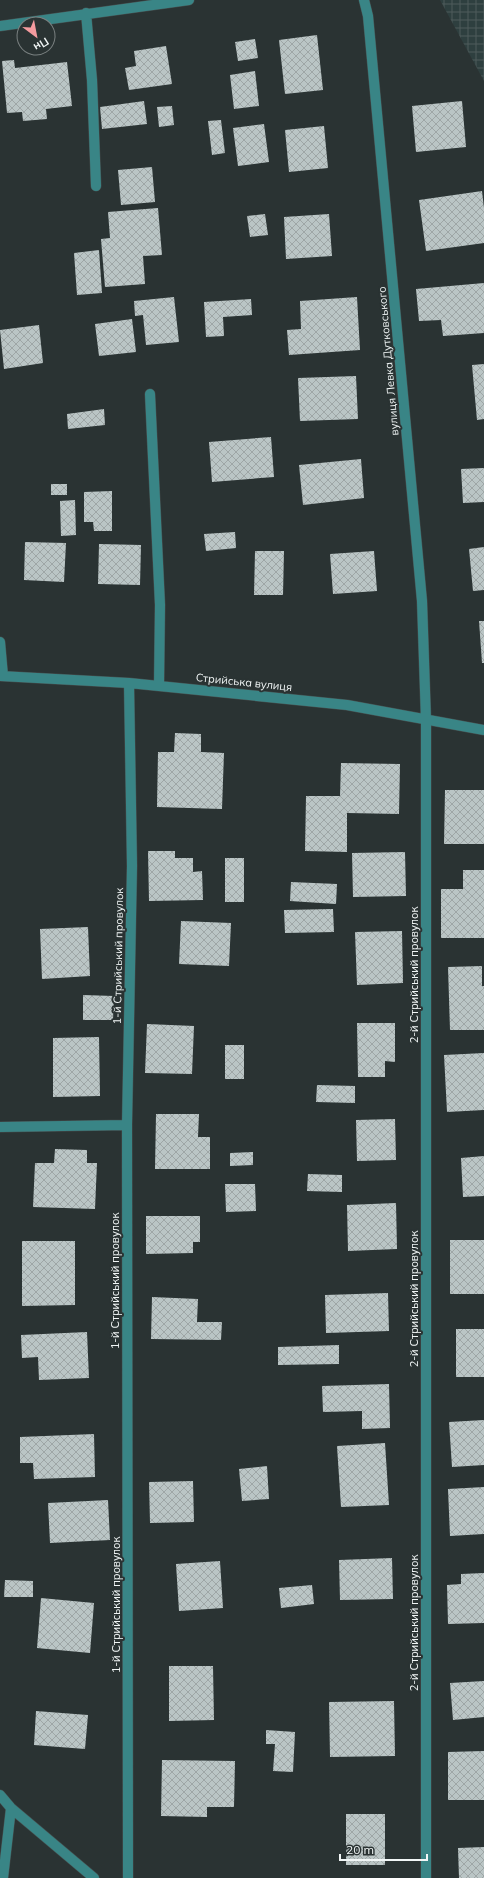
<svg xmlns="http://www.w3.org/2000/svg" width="484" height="1878" viewBox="0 0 484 1878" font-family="Mulish,sans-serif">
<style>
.industrial{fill:url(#industrial-grid)}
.building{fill:url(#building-cross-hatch)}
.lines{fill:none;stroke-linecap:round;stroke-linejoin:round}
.minor-casing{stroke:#464e4e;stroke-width:11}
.minor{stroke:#398586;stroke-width:10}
.labels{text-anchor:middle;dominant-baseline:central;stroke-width:4;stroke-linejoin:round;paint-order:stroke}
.street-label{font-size:11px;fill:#f1f6f6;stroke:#2a3333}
</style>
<defs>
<pattern id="industrial-grid" width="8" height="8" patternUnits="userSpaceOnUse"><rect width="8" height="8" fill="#2e3f3f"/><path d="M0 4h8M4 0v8" fill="none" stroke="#4d5b5b"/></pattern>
<pattern id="building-cross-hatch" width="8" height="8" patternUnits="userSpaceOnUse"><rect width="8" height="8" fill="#bac5c5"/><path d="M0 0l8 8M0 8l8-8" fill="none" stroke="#9ea6a6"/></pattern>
</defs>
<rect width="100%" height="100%" fill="#2a3333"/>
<path class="industrial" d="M440,0H484V81Z"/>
<path class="building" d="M317,35L323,90L285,94L279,40Z
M255,39L258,58L238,61L235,42Z
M166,46L172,84L129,90L125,68L136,66L134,51Z
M14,60L15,68L67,62L72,106L46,109L47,119L23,121L22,112L7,113L2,61Z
M255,71L259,106L234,109L230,75Z
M144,101L147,124L102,129L100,107Z
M462,101L466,147L416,152L412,106Z
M172,106L174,125L159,127L157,107Z
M221,120L225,153L212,155L208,121Z
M264,124L269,162L238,166L233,128Z
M324,126L328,168L289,172L285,130Z
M152,167L155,202L121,205L118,170Z
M482,191L484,208V243L426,251L419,200Z
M158,208L162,255L143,256L145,284L105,287L101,239L110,238L108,212Z
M265,214L268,235L250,237L247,216Z
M329,214L332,256L286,259L284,217Z
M99,250L102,293L77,295L74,253Z
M484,283V333L443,336L441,320L419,321L416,289Z
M174,297L179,342L146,345L143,315L135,316L134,301Z
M357,297L360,350L289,355L287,330L301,329L300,301Z
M251,299L252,315L223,317L224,336L206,337L204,302Z
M132,319L136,352L99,356L95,324Z
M39,325L43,363L4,369L0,330Z
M484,364V419L477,420L472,365Z
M356,376L358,419L300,421L298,378Z
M104,409L105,425L68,429L67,414Z
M271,437L274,477L212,482L209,442Z
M361,459L364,498L303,505L299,465Z
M484,468V502L463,503L461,469Z
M51,484H67V495H51Z
M112,491V531H94L93,522H84V492Z
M75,500L76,535L61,536L60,501Z
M235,532L236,548L206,551L204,534Z
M25,542L66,543L64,582L24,580Z
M99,544L141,545L140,585L98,584Z
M484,547V590L473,591L469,549Z
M255,551H284L283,595H254Z
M374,551L377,591L333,594L330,554Z
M479,621H484V663H482Z
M175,733L201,734V752L224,753L222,809L157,807L158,752H174Z
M341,763L400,764L399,814L347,813V852L305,851L306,796H340Z
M445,790H484V844H444Z
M148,851H175V858H193V872L202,871L203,900L149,901Z
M405,852L406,896L353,897L352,853Z
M225,858H244V902H225Z
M463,870H484V938H441V889H463Z
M291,882L337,884L336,904L290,901Z
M333,909L334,932L285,933L284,910Z
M181,921L231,923L229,966L179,964Z
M88,927L90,976L42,979L40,929Z
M402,931L403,983L357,985L355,932Z
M482,966V986H484V1030H450L448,967Z
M83,995L114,996L113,1020H83Z
M357,1023H395V1062L385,1061V1077H358Z
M147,1024L194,1026L192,1074L145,1073Z
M99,1037L100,1096L53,1097V1038Z
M225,1045H244V1079H225Z
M484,1053V1110L447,1112L444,1055Z
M317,1085L355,1086V1103L316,1102Z
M156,1114H199L198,1137H210V1169H155Z
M395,1119L396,1160L357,1161L356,1120Z
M55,1149L87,1150V1163H97L95,1209L33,1207L35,1163H54Z
M253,1152V1165L230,1166V1153Z
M484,1156V1196L463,1197L461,1158Z
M308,1174L342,1175V1192L307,1191Z
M225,1184H255L256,1211L226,1212Z
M396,1203L397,1249L348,1251L347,1205Z
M146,1216H200V1242H193V1253L146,1254Z
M450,1240H484V1294H450Z
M22,1241H75V1305L22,1306Z
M388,1293L389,1331L326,1333L325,1295Z
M152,1297L198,1299L197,1322H222L221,1340L151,1339Z
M456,1329H484V1377H456Z
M87,1332L89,1378L39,1380L38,1357L22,1358L21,1335Z
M339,1345V1364L278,1365V1347Z
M389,1384L390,1428L362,1429V1411L323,1412L322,1386Z
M484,1420V1465L452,1467L449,1422Z
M94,1434L95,1477L34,1479L33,1463H20V1437Z
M385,1443L389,1505L341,1507L337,1446Z
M267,1466L269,1499L242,1501L239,1469Z
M193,1481L194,1522L150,1523L149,1482Z
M484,1487V1534L450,1536L448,1489Z
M108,1500L110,1540L50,1543L48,1503Z
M392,1558L393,1599L340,1600L339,1560Z
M220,1561L223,1608L179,1611L176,1564Z
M484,1573V1623L448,1624L447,1585L461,1584V1574Z
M5,1580L33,1581V1597H4Z
M312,1585L314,1604L281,1608L279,1588Z
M41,1598L94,1603L90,1653L37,1648Z
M169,1666H213L214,1720L169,1721Z
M484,1681V1717L453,1720L450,1683Z
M394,1701L395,1756L330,1757L329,1702Z
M36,1711L88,1715L85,1749L34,1745Z
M266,1730L295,1732L293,1772L273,1771L275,1744H266Z
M484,1751V1800H448V1752Z
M162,1760L235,1761L234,1807H207V1817L161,1816Z
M346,1814H385V1865H346Z
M484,1847V1878H459L458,1848Z"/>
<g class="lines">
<defs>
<path id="minor" d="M364,0L368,16L422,601L426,720V1878
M86,13L92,80L96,186
M0,26L189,0
M150,394L160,605L159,686
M0,642L3,676
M0,676L129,683L347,705L484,730
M0,1127L127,1125
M0,1795L11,1808L94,1878
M3,1878L11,1808
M128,1878L127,1125L132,866L129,683"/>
</defs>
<use href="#minor" class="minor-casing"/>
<use href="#minor" class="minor"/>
</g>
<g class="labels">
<g class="street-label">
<text transform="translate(388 361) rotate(-95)">вулиця Левка Дутковського</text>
<text transform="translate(244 682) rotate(6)">Стрийська вулиця</text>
<text transform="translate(118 956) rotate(-89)">1-й Стрийський провулок</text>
<text transform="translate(414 975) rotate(-90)">2-й Стрийський провулок</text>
<text transform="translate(115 1281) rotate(-90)">1-й Стрийський провулок</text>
<text transform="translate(414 1299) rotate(-90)">2-й Стрийський провулок</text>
<text transform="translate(116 1605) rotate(-90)">1-й Стрийський провулок</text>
<text transform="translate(414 1623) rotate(-90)">2-й Стрийський провулок</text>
</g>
</g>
<g transform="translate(36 36) rotate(148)"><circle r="19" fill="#2a3333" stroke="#7a8181"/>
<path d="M0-3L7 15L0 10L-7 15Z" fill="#f49b9f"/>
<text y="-6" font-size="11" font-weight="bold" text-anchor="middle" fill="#f1f6f6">Пн</text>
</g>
<path d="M340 1854v6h87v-6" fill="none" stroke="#f1f6f6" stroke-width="2"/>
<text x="346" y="1854" font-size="12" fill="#f1f6f6" stroke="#2a3333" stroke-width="3" paint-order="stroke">20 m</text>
</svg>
